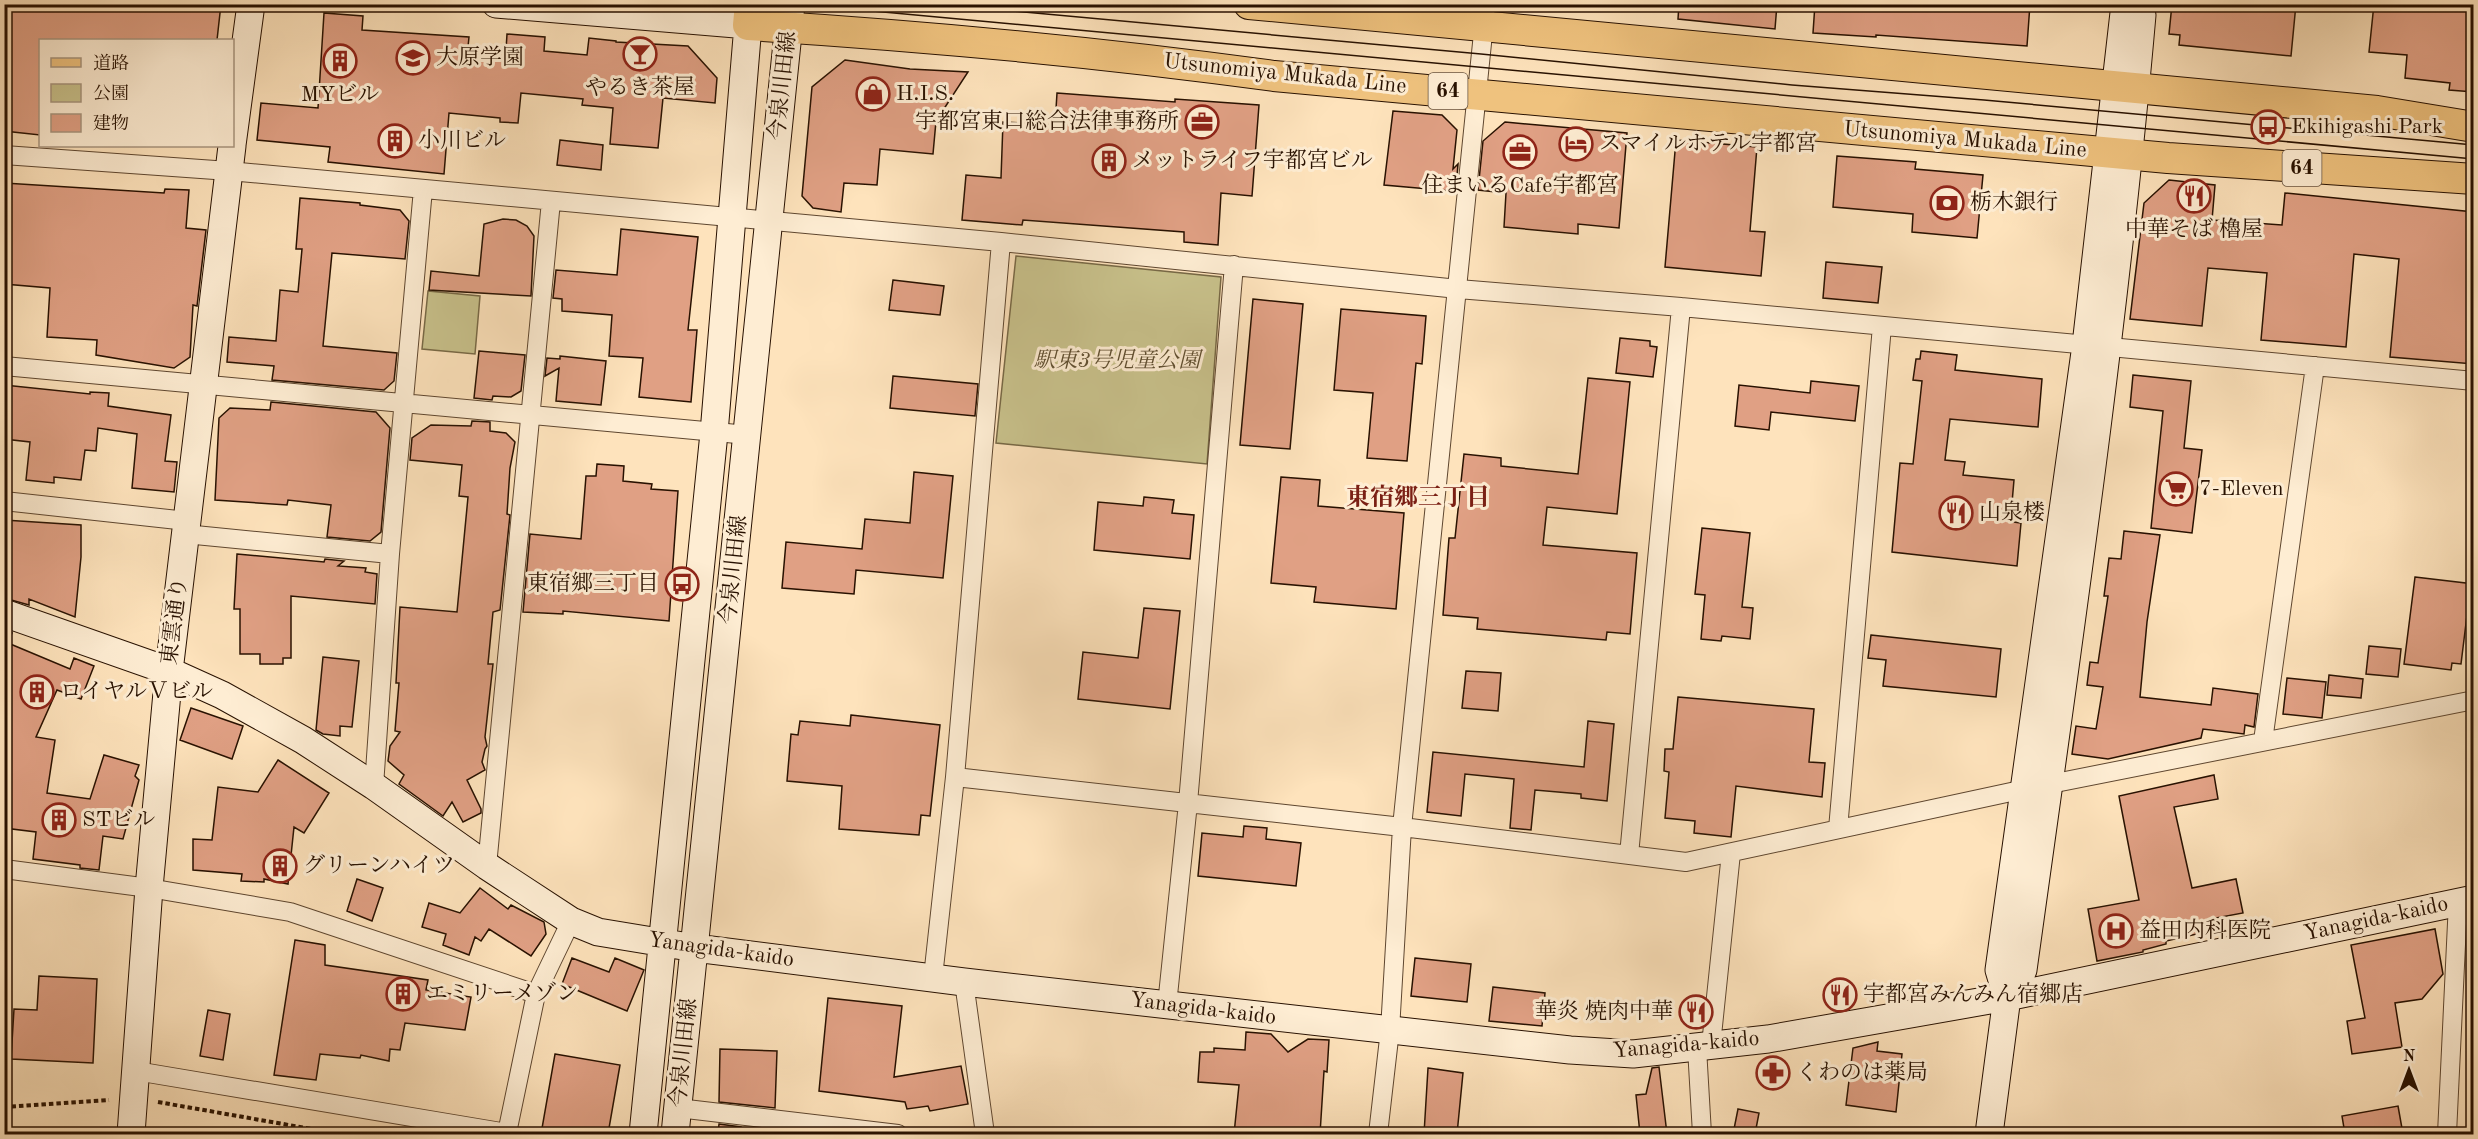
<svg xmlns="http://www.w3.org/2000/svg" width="2478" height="1139" viewBox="0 0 2478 1139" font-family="'Old Standard TT','Noto Serif JP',serif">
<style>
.green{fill:#c8c18b;stroke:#786946;stroke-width:1.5}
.building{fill:#e0a084;stroke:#281100;stroke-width:1.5}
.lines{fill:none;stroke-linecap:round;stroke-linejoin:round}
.street-casing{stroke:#5e462f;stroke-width:20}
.secondary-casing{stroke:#281100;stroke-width:29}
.primary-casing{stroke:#281100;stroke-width:32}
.path{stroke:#281100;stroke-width:4;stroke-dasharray:4.5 3;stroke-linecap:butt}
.street{stroke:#feedd3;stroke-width:18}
.secondary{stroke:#feedd3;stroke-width:27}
.primary{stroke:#efc27e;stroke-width:30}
.tram{stroke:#281100;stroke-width:1.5}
.labels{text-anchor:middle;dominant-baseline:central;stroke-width:6;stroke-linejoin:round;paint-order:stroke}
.shield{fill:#feedd3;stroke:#68533f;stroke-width:1.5}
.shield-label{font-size:21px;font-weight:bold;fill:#281100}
.poi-label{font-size:22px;fill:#281100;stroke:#feedd3;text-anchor:start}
.street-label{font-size:22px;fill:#281100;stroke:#feedd3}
.park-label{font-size:22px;font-style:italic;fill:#604f31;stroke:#feedd3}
.neighbourhood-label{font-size:24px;font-weight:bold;fill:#7a1f14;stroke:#feedd3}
</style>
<rect width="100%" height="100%" fill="#fee3bc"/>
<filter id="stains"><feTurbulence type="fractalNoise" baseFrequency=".00333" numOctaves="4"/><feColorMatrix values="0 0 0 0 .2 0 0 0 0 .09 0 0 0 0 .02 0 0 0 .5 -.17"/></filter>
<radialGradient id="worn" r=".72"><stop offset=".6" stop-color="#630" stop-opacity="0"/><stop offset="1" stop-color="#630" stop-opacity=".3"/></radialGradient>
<path class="green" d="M1016,256L1221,277L1207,464L996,443Z
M428,291L480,296L475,354L422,349Z"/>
<path class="building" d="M4,4H221L217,40H40V135L4,131Z
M1679,4H1777L1775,29L1678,19Z
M1815,4H2030L2027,46L1876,35V37L1813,33Z
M2172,4H2296L2291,56L2179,45L2180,35L2169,34Z
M2374,4H2474V92L2449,90L2450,83L2405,78L2407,55L2369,52Z
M324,13L363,16L362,30L469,37L468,47L506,50L507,34L545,37L544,51L587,55L589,38L616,41V42L688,46L717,78L715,103L663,98L658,148L610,144L613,108L582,105L583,99L521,93L518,123L500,122V118L449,113L444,174L328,162L330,147L257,140L261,103L318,108Z
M845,60L910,69L968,72L936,121L933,154L880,149L877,185L844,183L841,212L813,208L802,196L812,87Z
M1057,93L1175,102V99L1259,105L1252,196L1221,193L1218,245L1184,242V232L1023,220L1022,225L962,220L966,175L1001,178L1003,122L1055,125Z
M1393,111L1442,115L1457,130L1453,169L1458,164L1456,188L1451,187V191L1384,185Z
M1505,122L1627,133L1619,228L1578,224V234L1504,227L1506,193L1478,190L1483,141Z
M560,140L603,145L601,170L557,165Z
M1676,140L1757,147L1750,231L1765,232L1761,276L1665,267Z
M1837,156L1916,162L1915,169L1983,175L1977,238L1912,232L1913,214L1833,207Z
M2169,180L2215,185L2212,220L2282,225L2285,193L2474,212V364L2390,357L2399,259L2354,254L2346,347L2261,340L2267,273L2208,268L2202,326L2130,319L2144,203Z
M4,183L164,193L165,189L189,190L186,228L206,230L197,306L193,305L190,357L174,368L96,355L97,340L47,337L50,288L4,284Z
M300,198L360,203V205L400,210L409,221L405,259L332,253L323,346L397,353L394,381L384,390L272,380L274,366L227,362L229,337L276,341L280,290L298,292L302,249H296Z
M503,219L516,220L527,226L534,236L531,296L429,290L431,271L479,276L484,224Z
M621,229L698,237L688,330H697L691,402L639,397L643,358L609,356L612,315L562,311V299L553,298L556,270L617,275Z
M1826,262L1882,267L1878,303L1823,298Z
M893,280L944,286L940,315L889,310Z
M1253,299L1303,304L1290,449L1240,445Z
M1341,309L1426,316L1422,364L1416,363L1407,461L1367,458L1373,393L1334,390Z
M1620,338L1650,341V346L1657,347L1653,377L1616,373Z
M479,351L525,355L521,391L511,397L493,396L492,400L474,398Z
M1921,351L1957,355L1955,370L2042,379L2038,427L1950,419L1945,460L1965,462L1963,475L2014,480L2012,503L2016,504L2014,522L2021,523L2017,566L1892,552L1900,463L1913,464L1922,381L1913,380L1916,359H1920Z
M560,356L606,361L601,405L556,401L559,368L545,376L547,358L560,359Z
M2133,375L2191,381L2184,448L2202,450L2192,533L2151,528L2163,411L2130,407Z
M893,376L978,384L975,416L890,408Z
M1588,378L1630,382L1617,514L1547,507L1543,545L1637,553L1630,634L1607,632L1606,640L1477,629L1478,618L1443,615L1449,538H1455L1464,454L1501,458V466L1578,474Z
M1811,381L1859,386L1855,421L1771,412L1769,430L1735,426L1739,385L1810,393Z
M4,385L90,394V392L109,393L108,406L171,415L165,461L177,462L174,492L132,488L137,434L98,428L96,451L85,450L81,480L54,477V483L26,480L30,442L4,439Z
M271,402L376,412L390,428L381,532L370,541L327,537L331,505L288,500L287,505L215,500L219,418L230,408L270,410Z
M472,421L490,422V431L506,433L515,442L510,468L507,514L510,515L500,610L493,612L488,664H493L485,737L487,746L485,749L482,762L485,770L467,780L481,809V813L463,822L452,802L443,816L399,784L404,775L388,761L390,746L400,732L395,731L399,683H396L400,607L457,612L468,497L459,496L462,465L410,460L412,438L431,425L471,426Z
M597,464L624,466L623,481L652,484L651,489L678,491L669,621L563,611V614L523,612L530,534L581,539L586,476H596Z
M914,472L953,476L943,578L856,570L854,594L782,588L786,542L862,549L865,519L910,523Z
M1281,477L1320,480L1318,506L1404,513L1396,609L1314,602L1316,587L1271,583Z
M1144,497L1174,500L1172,513L1194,515L1190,559L1094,550L1098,502L1143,506Z
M4,520L81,525V557L75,617L29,599V605L4,598Z
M1702,528L1750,533L1742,607L1753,608L1750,639L1722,636L1721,641L1701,639L1705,595L1695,594Z
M2124,531L2160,535L2147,622L2140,697L2211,705L2213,688L2258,694L2254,727L2245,725L2244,734L2203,729L2201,738L2108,759L2072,754L2076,726L2096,729L2103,687L2087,685L2090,662L2098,663L2108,596H2104L2109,558L2121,559Z
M237,554L324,562L325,559L344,561L338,566L366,568L365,572L377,574L375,604L291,596V658H283V664H260V654H240V609H234Z
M2415,577L2474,584V607H2468L2461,664L2452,663L2451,670L2404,664Z
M1144,608L1180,611L1170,709L1078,699L1083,652L1138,658Z
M4,630L12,633L8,643L70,669L74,658L94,666L81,699L57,690L36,737L55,740L47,793L90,799L104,755L139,765L135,776L139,780L123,839L103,836L99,870L80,868V865L33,859L36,832L4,828Z
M1871,635L2001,649L1996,697L1883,686L1886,660L1868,658Z
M2369,646L2401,649L2398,677L2366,674Z
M323,657L359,661L352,727L340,726V736L323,734L316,730Z
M1466,671L1501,673L1498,711L1462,708Z
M2329,675L2363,679L2361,698L2327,695Z
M2287,678L2326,682L2322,718L2283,714Z
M1678,697L1814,709L1809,762L1825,763L1822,797L1736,786L1731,837L1694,833L1695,821L1665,818L1669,772L1664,771L1665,749H1673Z
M191,708L243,726L232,759L180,740Z
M851,715L940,725L930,816L921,815L919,835L839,829L842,786L787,781L791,734L798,735L800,721L850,726Z
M1588,721L1614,724L1607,801L1581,798V794L1535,790L1531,830L1510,828L1514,779L1465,774L1461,816L1427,812L1433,752L1584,767Z
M278,760L329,793L304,833L294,827L288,884L264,879V882L241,881L242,874L193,870V839L212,840L218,787L258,792Z
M2214,775L2218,799L2174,807L2192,888L2236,879L2243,913L2194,922L2197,934L2166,941V944L2143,950V952L2097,961L2088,909L2139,900L2119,796Z
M1244,826L1267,828L1266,839L1301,843L1296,886L1198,876L1202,833L1243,837Z
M357,879L383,888L372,921L347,911Z
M480,888L508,909L511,905L544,922L546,934L531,956L489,929L481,941L475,937L469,955L443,945L446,934L422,927L429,903L460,913Z
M2435,929L2443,974L2422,999L2395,1003L2402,1047L2352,1054L2347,1021L2365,1018L2351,945Z
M295,940L325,945V965L428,980L426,990L471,997L465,1030L405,1023L400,1050L390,1049L389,1061L361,1055L360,1058L320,1054L316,1080L274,1075Z
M572,958L609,972L615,958L644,970L627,1011L562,984Z
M1415,958L1471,964L1467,1002L1411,996Z
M39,976L97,979L93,1063L11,1059L14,1009L37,1010Z
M1493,987L1545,993L1542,1026L1489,1021Z
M828,998L902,1006L894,1077L961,1066L968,1104L930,1111L928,1106L907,1109L905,1102L819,1091Z
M208,1010L230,1014L223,1060L200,1056Z
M1246,1032L1271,1034L1288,1052L1308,1039L1329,1040L1327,1072L1324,1071L1320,1134H1234L1239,1085L1198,1082L1200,1052H1214V1048L1245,1050Z
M1878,1042L1877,1051L1902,1054L1896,1112L1846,1105L1853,1048Z
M720,1049L777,1051L775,1108L719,1102Z
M555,1054L620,1065L608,1134H541Z
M1659,1067L1667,1134H1640L1636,1095L1646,1094L1652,1068Z
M1428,1068L1463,1073L1457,1134H1424Z
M2398,1106L2403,1134H2345L2342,1116Z
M1738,1109L1759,1113L1755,1134H1733Z
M719,1124L741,1127L740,1134H718Z"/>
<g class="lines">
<defs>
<path id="street" d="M4,155L229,171L1001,242L1458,289L1681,307L2474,381
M4,366L748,435
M4,501L187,521
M185,534L390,554
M2263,741L2315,366
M955,777L1402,827L1686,862L2025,789L2474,700
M374,786L390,554L423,189
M1838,829L1882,326
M1629,855L1681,307
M487,866L551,201
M4,869L149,888L290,912L536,994
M933,977L955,777L1001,242
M964,982L985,1134
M1167,1005L1188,803L1234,265
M1711,1045L1731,853
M1697,1048L1702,1134
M136,1071L507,1133L536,994L571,921
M678,1108L898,1134
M1378,1134L1390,1030L1402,827L1486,4
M2447,1134L2458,902"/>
<path id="secondary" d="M496,4L748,25L714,433L643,1134
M232,145L251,4
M4,613L169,671L222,695L303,740L374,786L487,866L571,921L598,932L695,948L964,982L1570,1050L1633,1054L1768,1039L2007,997L2474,899
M2007,997L2023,970C2067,652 2114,334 2142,15
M131,1134L149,888L169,671L232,146
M675,1134L791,4
M1989,1134L2007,997L1999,970L2086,345L2125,4"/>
<path id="primary" d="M750,4L748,25C924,36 1099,52 1274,76L2168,158L2474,179
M1249,4L2377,111L2474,127"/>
</defs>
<use href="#street" class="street-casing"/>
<use href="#secondary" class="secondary-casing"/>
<use href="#primary" class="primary-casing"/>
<path class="path" d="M158,1102L340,1134
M4,1107L109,1100"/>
<use href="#street" class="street"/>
<use href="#secondary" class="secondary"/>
<use href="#primary" class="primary"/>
<path class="tram" d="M797,4L2474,159
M936,4L1481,54L1792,85L1984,100L2474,145"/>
</g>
<defs>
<symbol id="bar-ring" viewBox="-11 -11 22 22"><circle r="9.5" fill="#feedd3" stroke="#8f2418" stroke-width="1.5"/><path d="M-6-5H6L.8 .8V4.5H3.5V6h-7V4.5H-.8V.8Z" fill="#8f2418"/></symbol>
<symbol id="university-ring" viewBox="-11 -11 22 22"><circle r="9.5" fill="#feedd3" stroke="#8f2418" stroke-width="1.5"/><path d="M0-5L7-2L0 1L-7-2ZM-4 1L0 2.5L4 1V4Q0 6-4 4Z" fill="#8f2418"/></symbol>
<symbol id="building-ring" viewBox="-11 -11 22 22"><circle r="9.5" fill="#feedd3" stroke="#8f2418" stroke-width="1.5"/><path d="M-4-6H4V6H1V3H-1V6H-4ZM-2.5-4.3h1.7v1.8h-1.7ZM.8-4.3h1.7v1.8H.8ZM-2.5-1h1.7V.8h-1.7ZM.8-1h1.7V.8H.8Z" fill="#8f2418"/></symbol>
<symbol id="shop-ring" viewBox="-11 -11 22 22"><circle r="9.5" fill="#feedd3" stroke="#8f2418" stroke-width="1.5"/><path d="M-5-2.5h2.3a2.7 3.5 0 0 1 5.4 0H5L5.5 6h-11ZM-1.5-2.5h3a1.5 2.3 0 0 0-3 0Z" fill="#8f2418"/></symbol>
<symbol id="office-ring" viewBox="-11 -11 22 22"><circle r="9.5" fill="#feedd3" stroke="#8f2418" stroke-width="1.5"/><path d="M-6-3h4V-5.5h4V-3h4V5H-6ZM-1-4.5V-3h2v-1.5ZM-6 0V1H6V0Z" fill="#8f2418"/></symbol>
<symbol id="bus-ring" viewBox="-11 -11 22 22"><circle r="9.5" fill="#feedd3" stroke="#8f2418" stroke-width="1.5"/><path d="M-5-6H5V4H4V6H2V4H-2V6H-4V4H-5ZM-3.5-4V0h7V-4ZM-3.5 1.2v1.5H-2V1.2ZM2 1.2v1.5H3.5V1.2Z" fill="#8f2418"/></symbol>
<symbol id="hotel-ring" viewBox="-11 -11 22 22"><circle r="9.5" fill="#feedd3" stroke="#8f2418" stroke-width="1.5"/><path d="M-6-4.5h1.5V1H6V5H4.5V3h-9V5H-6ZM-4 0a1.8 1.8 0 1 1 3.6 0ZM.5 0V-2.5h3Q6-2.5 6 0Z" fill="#8f2418"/></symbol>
<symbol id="restaurant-ring" viewBox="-11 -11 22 22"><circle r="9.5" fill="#feedd3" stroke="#8f2418" stroke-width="1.5"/><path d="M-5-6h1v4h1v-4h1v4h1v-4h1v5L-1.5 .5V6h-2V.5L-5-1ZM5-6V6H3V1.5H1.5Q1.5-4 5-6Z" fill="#8f2418"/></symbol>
<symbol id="bank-ring" viewBox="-11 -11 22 22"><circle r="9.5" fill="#feedd3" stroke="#8f2418" stroke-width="1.5"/><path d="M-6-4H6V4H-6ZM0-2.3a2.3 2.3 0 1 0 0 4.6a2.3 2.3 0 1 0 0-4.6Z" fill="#8f2418"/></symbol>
<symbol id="supermarket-ring" viewBox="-11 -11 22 22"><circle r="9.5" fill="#feedd3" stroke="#8f2418" stroke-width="1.5"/><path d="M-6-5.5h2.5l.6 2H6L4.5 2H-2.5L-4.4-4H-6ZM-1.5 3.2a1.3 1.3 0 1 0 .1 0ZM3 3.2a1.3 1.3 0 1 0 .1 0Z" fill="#8f2418"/></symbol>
<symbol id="hospital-ring" viewBox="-11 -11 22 22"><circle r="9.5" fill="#feedd3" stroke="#8f2418" stroke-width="1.5"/><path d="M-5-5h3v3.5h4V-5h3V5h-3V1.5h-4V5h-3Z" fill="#8f2418"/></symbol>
<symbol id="pharmacy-ring" viewBox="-11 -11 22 22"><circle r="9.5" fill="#feedd3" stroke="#8f2418" stroke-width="1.5"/><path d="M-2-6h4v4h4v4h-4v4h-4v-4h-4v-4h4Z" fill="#8f2418"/></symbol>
</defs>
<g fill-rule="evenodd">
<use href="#bar-ring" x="621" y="35" width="38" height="38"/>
<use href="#university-ring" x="394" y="39" width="38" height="38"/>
<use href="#building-ring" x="321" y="42" width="38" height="38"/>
<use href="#shop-ring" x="854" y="75" width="38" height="38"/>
<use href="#office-ring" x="1183" y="103" width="38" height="38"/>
<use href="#bus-ring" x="2249" y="108" width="38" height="38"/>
<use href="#building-ring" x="376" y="122" width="38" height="38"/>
<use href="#hotel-ring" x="1557" y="125" width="38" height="38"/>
<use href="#office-ring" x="1501" y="133" width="38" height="38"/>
<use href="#building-ring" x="1090" y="142" width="38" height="38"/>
<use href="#restaurant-ring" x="2175" y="177" width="38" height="38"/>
<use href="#bank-ring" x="1928" y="184" width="38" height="38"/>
<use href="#supermarket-ring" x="2157" y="470" width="38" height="38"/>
<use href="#restaurant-ring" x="1937" y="494" width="38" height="38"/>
<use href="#bus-ring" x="663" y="565" width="38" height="38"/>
<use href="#building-ring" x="18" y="673" width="38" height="38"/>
<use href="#building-ring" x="40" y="801" width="38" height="38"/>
<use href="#building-ring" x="261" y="847" width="38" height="38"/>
<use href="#hospital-ring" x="2097" y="912" width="38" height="38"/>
<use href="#building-ring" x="384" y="975" width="38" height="38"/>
<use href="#restaurant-ring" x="1821" y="976" width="38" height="38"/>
<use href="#restaurant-ring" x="1677" y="993" width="38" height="38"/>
<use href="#pharmacy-ring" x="1754" y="1054" width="38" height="38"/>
</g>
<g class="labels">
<g class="shield">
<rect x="1428.5" y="73" width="39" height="36" rx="4.5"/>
<rect x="2282.5" y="150" width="39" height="36" rx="4.5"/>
</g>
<g class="shield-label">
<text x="1448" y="91">64</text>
<text x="2302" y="168">64</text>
</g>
<g class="poi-label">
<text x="436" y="58">大原学園</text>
<text x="640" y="88" text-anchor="middle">やるき茶屋</text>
<text x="896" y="94">H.I.S.</text>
<text x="340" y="95" text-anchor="middle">MYビル</text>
<text x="1179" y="122" text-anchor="end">宇都宮東口総合法律事務所</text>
<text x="2291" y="127">Ekihigashi Park</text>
<text x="418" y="141">小川ビル</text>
<text x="1599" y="144">スマイルホテル宇都宮</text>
<text x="1132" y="161">メットライフ宇都宮ビル</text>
<text x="1520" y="186" text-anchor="middle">住まいるCafe宇都宮</text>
<text x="1970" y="203">栃木銀行</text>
<text x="2194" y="230" text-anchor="middle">中華そば 櫓屋</text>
<text x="2199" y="489">7-Eleven</text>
<text x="1979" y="513">山泉楼</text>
<text x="659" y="584" text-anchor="end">東宿郷三丁目</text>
<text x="60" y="692">ロイヤルＶビル</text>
<text x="82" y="820">STビル</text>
<text x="303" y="866">グリーンハイツ</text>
<text x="2139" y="931">益田内科医院</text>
<text x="426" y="994">エミリーメゾン</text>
<text x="1863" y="995">宇都宮みんみん宿郷店</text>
<text x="1673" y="1012" text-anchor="end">華炎 焼肉中華</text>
<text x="1796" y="1073">くわのは薬局</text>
</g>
<g class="street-label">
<text transform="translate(1285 74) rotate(6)">Utsunomiya Mukada Line</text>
<text transform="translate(783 86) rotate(-84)">今泉川田線</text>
<text transform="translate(1965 140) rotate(5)">Utsunomiya Mukada Line</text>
<text transform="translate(734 570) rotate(-84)">今泉川田線</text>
<text transform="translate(175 621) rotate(-83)">東雲通り</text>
<text transform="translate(2376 919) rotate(-12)">Yanagida-kaido</text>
<text transform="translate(721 950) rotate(8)">Yanagida-kaido</text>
<text transform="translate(1203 1009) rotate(7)">Yanagida-kaido</text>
<text transform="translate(1686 1045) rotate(-5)">Yanagida-kaido</text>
<text transform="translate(684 1053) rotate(-84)">今泉川田線</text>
</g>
<g class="park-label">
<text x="1117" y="361">駅東3号児童公園</text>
</g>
<g class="neighbourhood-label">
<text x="1418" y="499">東宿郷三丁目</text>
</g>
</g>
<rect width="2478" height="1139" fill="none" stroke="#fee3bc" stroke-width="24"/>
<rect x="6" y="6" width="2466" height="1127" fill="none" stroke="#281100" stroke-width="3"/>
<rect x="12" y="12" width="2454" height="1115" fill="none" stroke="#281100" stroke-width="1.5"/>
<rect x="39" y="39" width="195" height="108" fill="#feedd3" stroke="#a8957f" stroke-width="1.5"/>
<rect x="51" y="58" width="30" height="9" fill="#efc27e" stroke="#a8957f" stroke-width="1.5"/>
<text x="93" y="69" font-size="18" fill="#281100">道路</text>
<rect x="51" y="84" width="30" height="18" fill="#c8c18b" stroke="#a8957f" stroke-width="1.5"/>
<text x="93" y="99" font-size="18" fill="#281100">公園</text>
<rect x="51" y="114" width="30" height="18" fill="#e0a084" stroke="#a8957f" stroke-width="1.5"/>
<text x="93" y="129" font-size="18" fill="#281100">建物</text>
<g transform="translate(2409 1070)" stroke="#feedd3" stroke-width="4.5" paint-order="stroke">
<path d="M0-4.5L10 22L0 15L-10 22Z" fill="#281100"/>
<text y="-9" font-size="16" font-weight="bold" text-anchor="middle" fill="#281100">N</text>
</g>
<rect width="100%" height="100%" filter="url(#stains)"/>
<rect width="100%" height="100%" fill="url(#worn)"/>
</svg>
